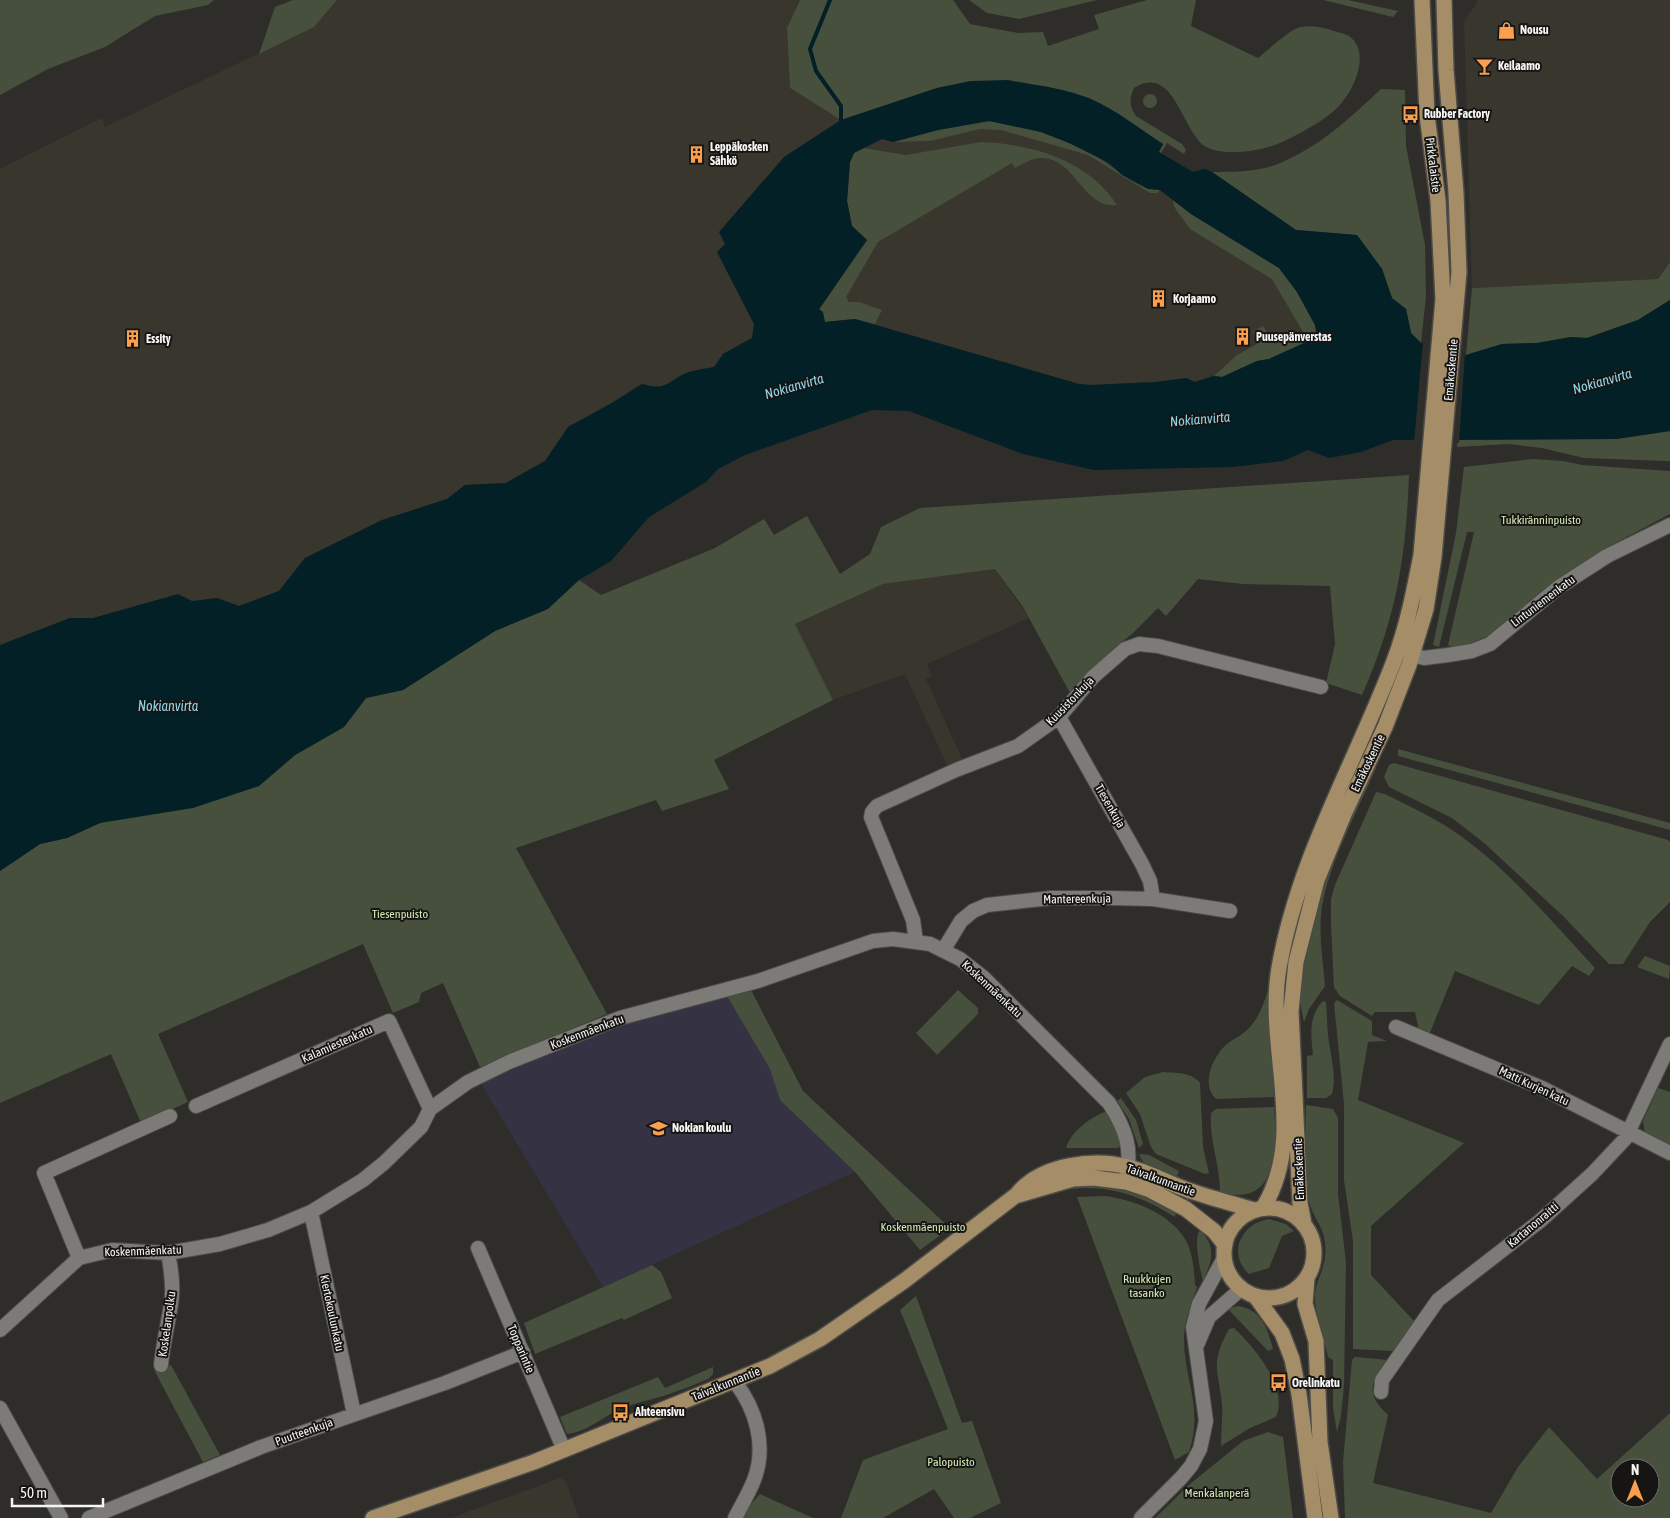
<svg xmlns="http://www.w3.org/2000/svg" width="1670" height="1518" viewBox="0 0 1670 1518" font-family="'Asap Condensed',sans-serif">
<style>
.built{fill:#39362d}
.education{fill:#353243}
.green{fill:#47503d;fill-rule:evenodd}
.water{fill:#032026;fill-rule:evenodd}
.pier{fill:#2e2d2a}
.lines{fill:none;stroke-linecap:round;stroke-linejoin:round}
.stream{stroke:#032026;stroke-width:4}
.minor-casing{stroke:#4c4b48;stroke-width:16}
.major-casing{stroke:#4c4b48;stroke-width:18}
.minor{stroke:#7c7b77;stroke-width:14}
.major{stroke:#a58e67;stroke-width:15}
.labels{text-anchor:middle;dominant-baseline:central;stroke-width:4;stroke-linejoin:round;paint-order:stroke}
.poi-label{font-size:12px;font-weight:bold;fill:#f5f5f3;stroke:#161514;text-anchor:start}
.street-label{font-size:12px;fill:#f5f5f3;stroke:#161514}
.park-label{font-size:12px;fill:#d3ecb6;stroke:#161514}
.water-label{font-size:14px;font-style:italic;fill:#90d7ea;stroke:#161514}
</style>
<rect width="100%" height="100%" fill="#2e2d2a"/>
<path class="built" d="M337,0H800L787,28L790,88L841,120L784,157L725,245L717,252L754,324L752,338L723,354L714,367L684,374L667,386L655,387L642,384L610,404L568,427L545,461L506,483L465,485L447,499L382,520L305,558L279,591L239,606L217,598L93,618H70L0,645V169L102,118L105,127L314,27Z
M1477,0H1670V262L1658,279L1472,288L1464,21L1477,3Z
M973,122L1041,132L1160,190L1279,268L1315,325L1299,347L1194,382L1186,378L1156,382L1090,385L1079,384L855,319L824,322L852,226L854,153L882,139L893,142Z
M995,569L1029,618L927,664L932,676L926,679L962,759L947,765L905,674L833,700L795,624L883,584Z
M560,1478L566,1481L579,1518H451Z"/>
<path class="education" d="M727,996L770,1069L780,1100L855,1172L603,1287L481,1084L550,1052L622,1024Z"/>
<path class="green" d="M0,0H214L208,5L155,16L105,47L48,69L0,95Z
M293,0H337L314,27L259,54L275,7Z
M800,0H953L970,24L1018,33L1043,32L1048,46L1099,29L1094,15L1147,0H1196L1191,26L1258,58C1268,50 1290,29 1301,27C1312,25 1321,27 1331,30C1336,32 1344,33 1349,36C1370,51 1356,85 1343,101C1332,117 1298,135 1280,143C1262,151 1221,158 1203,145C1181,127 1173,64 1134,88C1129,99 1129,106 1136,116L1182,144L1186,150L1184,154L1167,143L1161,153L1158,152L1163,144L1089,98L1049,87L971,81L937,88L841,120L790,88L787,28Z
M969,0H1097L1019,19L987,13Z
M1323,0H1348L1398,11L1393,17Z
M1381,89L1405,90L1406,146L1425,245L1426,296L1421,343L1411,333L1406,309L1392,298L1382,269L1357,235L1296,230L1212,172C1234,172 1257,172 1278,164C1318,148 1350,118 1381,89Z
M1143 101a7 7 0 1 1 14 0a7 7 0 1 1-14 0Z
M989,121C1024,125 1057,136 1089,152C1113,164 1131,188 1160,190L1157,193H1150L1088,155L1001,130L980,129L930,141L893,142L938,130Z
M981,142C1032,144 1088,160 1117,205C1083,210 1075,156 1040,158C1032,158 1023,164 1015,168L1012,163L878,242L846,297L849,302H859L882,310L875,324L855,319L824,322L819,310L867,240L852,226L847,201L850,162L854,153L863,148L906,155Z
M1173,200L1191,214L1279,268L1297,292L1315,325L1318,337L1269,359L1257,361L1222,377L1214,376L1237,355L1259,343L1253,332L1263,326L1275,344L1303,332L1272,279L1190,229L1174,207Z
M1670,262V300L1638,320L1587,338L1571,337L1537,343L1502,344L1466,355L1472,288L1658,279Z
M1670,431V461H1665L1584,458L1542,448L1508,444L1457,447V440L1616,439Z
M1533,459L1563,461L1582,465L1670,471V514L1602,550L1488,636L1456,649L1448,645L1474,532H1467L1439,647L1433,645L1456,533L1464,467Z
M1409,475C1406,559 1396,618 1362,695L1326,683L1335,644L1330,586L1243,584L1198,579L1166,616L1158,608L1132,634L1114,648L1070,693L1023,607L995,569L883,584L795,624L833,700L714,760L729,789L662,811L656,800L516,848L607,1014L480,1067L443,983L421,993L419,1002L393,1013L363,944L158,1034L188,1102L141,1123L111,1054L0,1103V871L40,844L67,838L100,823L259,786L295,755L344,727L366,698L403,690L495,631L547,609L579,580L601,595L715,548L764,519L774,535L807,516L840,574L870,554L881,527L920,508Z
M1398,749L1670,823V830L1398,756Z
M1375,759L1376,768C1358,810 1326,868 1321,914C1319,938 1323,962 1325,986L1309,1009L1304,1022C1284,943 1344,833 1375,759Z
M1394,763L1668,840L1670,842V902L1650,922L1623,964H1609L1563,916L1483,842L1452,818L1389,787L1384,777L1389,765Z
M1376,792L1385,794C1405,804 1426,814 1446,826C1504,863 1549,919 1595,968L1589,976L1572,966L1539,1005L1455,971L1429,1035L1419,1031L1415,1012H1375L1372,1016L1340,996L1334,987L1331,925V899L1335,885Z
M1645,956L1670,966L1669,979L1637,967Z
M751,990L803,1091L950,1228L920,1250L855,1172L780,1100L770,1069L727,996Z
M958,990L978,1008V1014L937,1055L916,1033Z
M1268,990L1274,1097L1216,1099C1200,1084 1213,1056 1227,1044C1234,1038 1243,1035 1249,1028C1259,1018 1264,1003 1268,990Z
M1337,1000L1372,1021V1035L1387,1041L1368,1042L1358,1100L1464,1143L1371,1226V1275L1415,1322L1393,1351L1353,1349V1241L1344,1180V1104L1334,1003Z
M1323,1001L1326,1002C1327,1013 1327,1024 1328,1034C1330,1055 1337,1074 1332,1094L1326,1098H1307V1056L1313,1055C1311,1035 1308,1016 1323,1001Z
M1163,1072C1175,1073 1192,1072 1200,1083L1203,1147L1209,1173L1205,1174L1156,1154L1151,1147L1140,1114L1126,1093L1145,1077Z
M1658,1088L1670,1092V1146L1645,1134L1643,1121Z
M1121,1098L1136,1120L1143,1144L1139,1148L1129,1119L1117,1101Z
M1306,1105L1333,1109L1338,1118V1194L1346,1262L1344,1385L1341,1416L1337,1432L1333,1408V1360L1328,1357C1325,1340 1315,1313 1315,1298C1315,1279 1328,1267 1325,1243C1324,1227 1312,1216 1309,1201C1302,1170 1306,1136 1306,1105Z
M1274,1107C1277,1146 1279,1209 1220,1192C1220,1165 1209,1140 1211,1113L1216,1109Z
M1107,1111L1114,1120L1121,1145L1118,1148H1066C1071,1131 1091,1117 1107,1111Z
M1139,1154L1149,1155L1179,1171L1177,1176C1161,1171 1145,1171 1139,1154Z
M1084,1183L1137,1190L1176,1212L1175,1217C1143,1197 1110,1184 1072,1189V1184Z
M1105,1196C1134,1200 1169,1213 1185,1239C1193,1252 1194,1271 1195,1285L1197,1287C1192,1303 1185,1318 1184,1336C1183,1379 1204,1406 1189,1452L1175,1460L1077,1197Z
M1269,1219L1286,1224L1294,1231L1282,1236L1269,1268L1249,1274C1227,1254 1241,1223 1269,1219Z
M1200,1230C1217,1247 1212,1261 1203,1281C1200,1269 1193,1238 1200,1230Z
M652,1265L661,1272L672,1298L624,1320L622,1318L535,1354L524,1323Z
M916,1296L962,1423L972,1421L1001,1503L970,1518H954L934,1489L883,1518H841L863,1460L948,1429L900,1310Z
M1238,1306C1261,1309 1268,1329 1273,1349L1268,1351L1228,1309Z
M1234,1328C1254,1347 1289,1387 1276,1417L1250,1428L1221,1446C1221,1432 1223,1418 1222,1404C1218,1368 1210,1364 1229,1329Z
M1355,1357L1388,1360C1370,1381 1365,1394 1388,1415L1373,1483L1491,1513L1518,1467L1549,1427L1597,1479L1670,1413V1518H1345L1343,1462L1352,1360ZM1620,1468H1650V1498H1620Z
M171,1365L220,1455L203,1462L154,1370Z
M713,1367V1374L708,1379C696,1384 684,1389 672,1393C653,1400 634,1402 616,1411C600,1419 586,1432 567,1434L560,1417L658,1377L665,1388Z
M1268,1432L1283,1437L1293,1518H1155L1190,1484L1243,1441Z
M760,1494L813,1518H742L745,1511Z"/>
<path class="water" d="M1008,80C1035,85 1065,88 1091,99C1116,110 1140,129 1163,144L1159,152L1193,172L1204,169L1212,172L1296,230L1357,235L1382,269L1392,298L1406,309L1411,333L1421,343L1466,355L1502,344L1537,343L1571,337L1587,338L1638,320L1670,300V431L1616,439L1393,440L1361,452L1329,458L1308,450L1283,461L1233,467L1094,470L1023,454L909,411L872,410L745,455L718,469L706,482L649,517L611,561L579,580L548,609L495,631L403,690L366,698L344,727L295,755L259,786L193,808L100,823L67,838L40,844L0,871V645L70,618H93L178,594L192,601L217,598L239,606L279,591L305,558L382,520L447,499L465,485L506,483L545,461L568,427L610,404L642,384C664,390 664,385 682,375C691,370 704,369 714,367L723,354L752,338L754,324L717,252L725,244L719,232L784,157L841,120L937,88L971,81ZM989,121L1041,132L1069,143L1109,163L1122,175L1148,189L1160,190L1191,214L1279,268L1297,292L1315,325L1317,337L1269,359L1257,361L1222,377L1214,376L1195,382L1186,378L1156,382L1090,385L1079,384L855,319L825,322L823,312L819,309L867,240L852,226L847,201L850,162L854,153L882,139L893,142L938,130Z"/>
<path class="pier" d="M1423,341L1465,352L1459,443H1414Z"/>
<g class="lines">
<path class="stream" d="M830,0L810,49L816,71L841,106V125"/>
<defs>
<path id="minor" d="M1412,655L1424,658L1448,655L1472,651L1490,644L1559,587L1607,556L1670,525
M1059,717L1142,864L1150,881L1153,899
M916,941L913,920L871,817L872,812L877,806L956,770L1018,746L1059,717L1093,677L1125,649L1139,644L1158,646L1321,687
M944,949L961,921L973,911L987,905L1051,898H1109L1153,899L1230,911
M1396,1027L1542,1088L1670,1153
M196,1106L389,1021L430,1109
M311,1212L354,1414
M478,1248L564,1450
M79,1258L44,1173L170,1116
M0,1330L79,1258L112,1250L168,1253L220,1244L268,1230L311,1212L363,1180L384,1163L421,1127L430,1109L468,1082L509,1062L620,1018L758,981L873,941L893,939L930,944L960,959L983,977L1109,1103C1125,1128 1133,1148 1126,1178
M1197,1345L1209,1317L1241,1289
M161,1365C163,1344 168,1324 171,1304C174,1287 171,1269 168,1253
M1381,1392L1382,1380L1438,1300L1540,1221L1592,1174L1625,1139L1670,1044
M0,1408L61,1518
M89,1518L261,1447L445,1383L523,1352
M735,1518C741,1506 749,1493 754,1480C767,1446 756,1409 735,1382
M1141,1518L1181,1478L1191,1466L1200,1449L1206,1421L1193,1327L1199,1304L1224,1258"/>
<path id="major" d="M1018,1193C1042,1164 1094,1158 1128,1167C1147,1171 1166,1182 1185,1189C1207,1197 1231,1203 1254,1210
M1263,1208C1308,1134 1265,1048 1279,968C1298,858 1355,764 1394,661C1407,627 1414,591 1421,555L1443,299L1438,200L1427,115L1422,0
M1224 1253a45 45 0 1 1 90 0a45 45 0 1 1-90 0Z
M1304,1224L1300,1203L1291,1011L1296,962L1317,880L1345,812L1385,727L1409,665L1426,609L1434,557L1459,272L1456,193L1446,70L1444,0
M1307,1278L1305,1304L1316,1341L1320,1442L1331,1518
M1256,1297L1282,1333L1292,1359L1299,1394L1315,1518
M373,1518L534,1462L770,1366L820,1339L904,1281L1015,1196L1073,1179L1094,1178L1126,1182L1150,1190L1186,1209L1214,1231L1225,1245"/>
</defs>
<use href="#minor" class="minor-casing"/>
<use href="#major" class="major-casing"/>
<use href="#minor" class="minor"/>
<use href="#major" class="major"/>
</g>
<defs>
<symbol id="shop-bare" viewBox="-9 -9 18 18"><path d="M-5-2.5h2.3a2.7 3.5 0 0 1 5.4 0H5L5.5 6h-11ZM-1.5-2.5h3a1.5 2.3 0 0 0-3 0Z" fill="#fa9f4e" stroke="#161514" stroke-width="2.5" paint-order="stroke"/></symbol>
<symbol id="bar-bare" viewBox="-9 -9 18 18"><path d="M-6-5H6L.8 .8V4.5H3.5V6h-7V4.5H-.8V.8Z" fill="#fa9f4e" stroke="#161514" stroke-width="2.5" paint-order="stroke"/></symbol>
<symbol id="bus-bare" viewBox="-9 -9 18 18"><path d="M-5-6H5V4H4V6H2V4H-2V6H-4V4H-5ZM-3.5-4V0h7V-4ZM-3.5 1.2v1.5H-2V1.2ZM2 1.2v1.5H3.5V1.2Z" fill="#fa9f4e" stroke="#161514" stroke-width="2.5" paint-order="stroke"/></symbol>
<symbol id="building-bare" viewBox="-9 -9 18 18"><path d="M-4-6H4V6H1V3H-1V6H-4ZM-2.5-4.3h1.7v1.8h-1.7ZM.8-4.3h1.7v1.8H.8ZM-2.5-1h1.7V.8h-1.7ZM.8-1h1.7V.8H.8Z" fill="#fa9f4e" stroke="#161514" stroke-width="2.5" paint-order="stroke"/></symbol>
<symbol id="school-bare" viewBox="-9 -9 18 18"><path d="M0-5L7-2L0 1L-7-2ZM-4 1L0 2.5L4 1V4Q0 6-4 4Z" fill="#fa9f4e" stroke="#161514" stroke-width="2.5" paint-order="stroke"/></symbol>
</defs>
<g fill-rule="evenodd">
<use href="#shop-bare" x="1494" y="18" width="25" height="25"/>
<use href="#bar-bare" x="1472" y="54" width="25" height="25"/>
<use href="#bus-bare" x="1398" y="102" width="25" height="25"/>
<use href="#building-bare" x="684" y="142" width="25" height="25"/>
<use href="#building-bare" x="1146" y="286" width="25" height="25"/>
<use href="#building-bare" x="1230" y="324" width="25" height="25"/>
<use href="#building-bare" x="120" y="326" width="25" height="25"/>
<use href="#school-bare" x="646" y="1116" width="25" height="25"/>
<use href="#bus-bare" x="1266" y="1370" width="25" height="25"/>
<use href="#bus-bare" x="608" y="1400" width="25" height="25"/>
</g>
<g class="labels">
<g class="poi-label">
<text x="1520" y="30">Nousu</text>
<text x="1498" y="66">Keilaamo</text>
<text x="1424" y="114">Rubber Factory</text>
<text x="710" y="147">Leppäkosken<tspan x="710" dy="14">Sähkö</tspan></text>
<text x="1173" y="299">Korjaamo</text>
<text x="1256" y="337">Puusepänverstas</text>
<text x="146" y="339">Essity</text>
<text x="672" y="1128">Nokian koulu</text>
<text x="1292" y="1383">Orelinkatu</text>
<text x="635" y="1412">Ahteensivu</text>
</g>
<g class="street-label">
<text transform="translate(1433 165) rotate(83)">Pirkkalaistie</text>
<text transform="translate(1451 370) rotate(-85)">Emäkoskentie</text>
<text transform="translate(1543 601) rotate(-37)">Lintuniemenkatu</text>
<text transform="translate(1070 701) rotate(-46)">Kuusistonkuja</text>
<text transform="translate(1368 763) rotate(-64)">Emäkoskentie</text>
<text transform="translate(1110 806) rotate(60)">Tiesenkuja</text>
<text transform="translate(1077 899) rotate(-1)">Mantereenkuja</text>
<text transform="translate(992 989) rotate(43)">Koskenmäenkatu</text>
<text transform="translate(587 1032) rotate(-21)">Koskenmäenkatu</text>
<text transform="translate(337 1044) rotate(-24)">Kalamiestenkatu</text>
<text transform="translate(1534 1086) rotate(25)">Matti Kurjen katu</text>
<text transform="translate(1299 1169) rotate(-92)">Emäkoskentie</text>
<text transform="translate(1161 1180) rotate(20)">Taivalkunnantie</text>
<text transform="translate(1533 1225) rotate(-40)">Kartanonraitti</text>
<text transform="translate(143 1251) rotate(-2)">Koskenmäenkatu</text>
<text transform="translate(332 1313) rotate(78)">Kiertokoulunkatu</text>
<text transform="translate(167 1324) rotate(-82)">Koskelanpolku</text>
<text transform="translate(521 1349) rotate(67)">Topparintie</text>
<text transform="translate(726 1384) rotate(-22)">Taivalkunnantie</text>
<text transform="translate(304 1432) rotate(-20)">Puutteenkuja</text>
</g>
<g class="park-label">
<text x="1541" y="520">Tukkiränninpuisto</text>
<text x="400" y="914">Tiesenpuisto</text>
<text x="923" y="1227">Koskenmäenpuisto</text>
<text x="1147" y="1279">Ruukkujen<tspan x="1147" dy="14">tasanko</tspan></text>
<text x="951" y="1462">Palopuisto</text>
<text x="1217" y="1493">Menkalanperä</text>
</g>
<g class="water-label">
<text transform="translate(1602 381) rotate(-16)">Nokianvirta</text>
<text transform="translate(794 386) rotate(-16)">Nokianvirta</text>
<text transform="translate(1200 419) rotate(-5)">Nokianvirta</text>
<text x="168" y="706">Nokianvirta</text>
</g>
</g>
<g transform="translate(1635 1483)"><circle r="24" fill="#161514" stroke="#6f6f6d"/>
<path d="M0-4L9 19L0 12L-9 19Z" fill="#fa9f4e"/>
<text y="-8" font-size="14" font-weight="bold" text-anchor="middle" fill="#f5f5f3">N</text>
</g>
<path d="M12 1498v8h91v-8" fill="none" stroke="#f5f5f3" stroke-width="2.5"/>
<text x="20" y="1498" font-size="15" fill="#f5f5f3" stroke="#161514" stroke-width="4" paint-order="stroke">50 m</text>
</svg>
